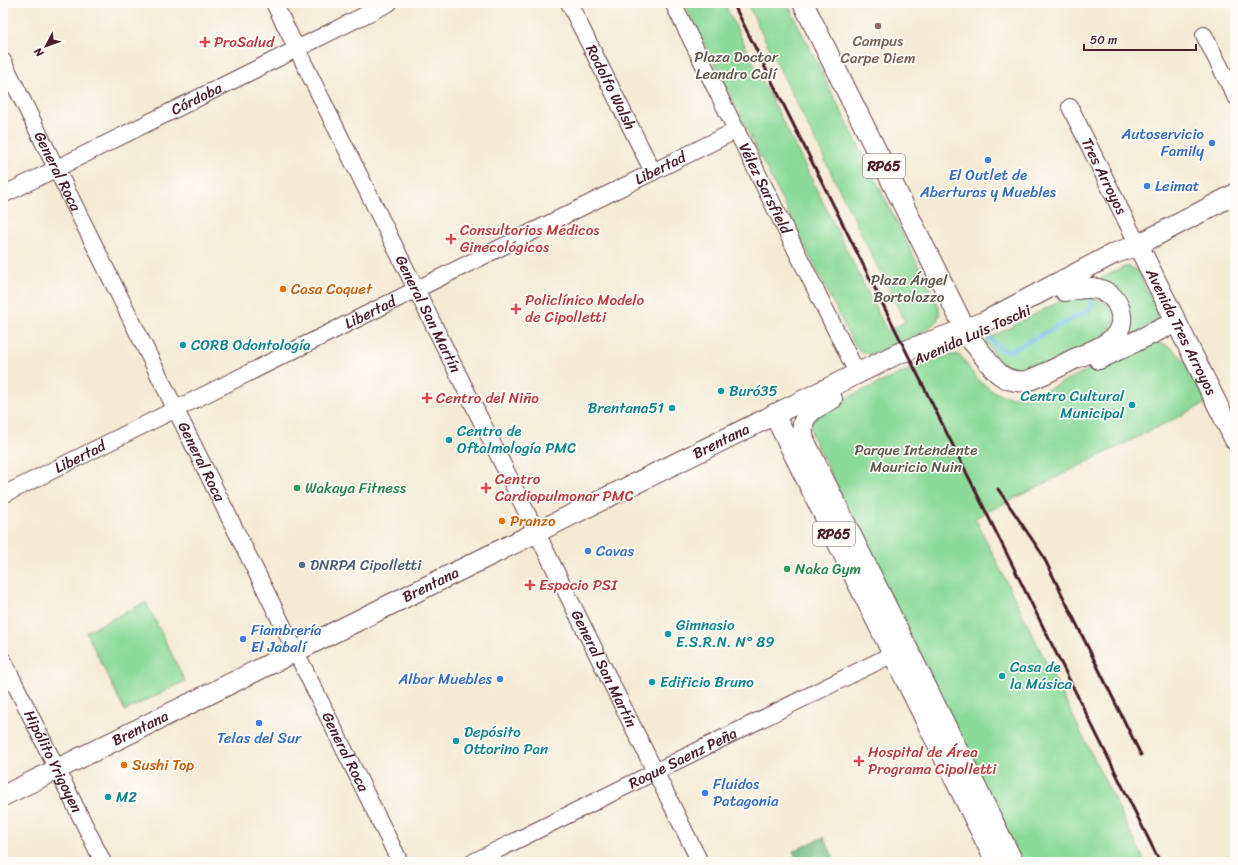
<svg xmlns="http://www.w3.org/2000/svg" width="1238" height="865" viewBox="0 0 1238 865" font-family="Sriracha,sans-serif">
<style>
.green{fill:#8bda99;stroke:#6a7c62}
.forest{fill:#70ba81;stroke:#5d6c56}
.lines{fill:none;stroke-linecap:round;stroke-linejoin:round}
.stream{stroke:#77c0ef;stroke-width:4.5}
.minor-casing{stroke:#643d44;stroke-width:18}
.major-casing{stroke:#643d44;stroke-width:22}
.minor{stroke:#fff;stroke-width:16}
.major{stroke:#fff;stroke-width:20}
.rail{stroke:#4a1f2b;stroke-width:3}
.education-dot{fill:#8d6e63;stroke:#fdfcf7;stroke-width:1.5}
.health-dot{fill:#e0444e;stroke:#fdfcf7;stroke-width:1.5}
.shop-dot{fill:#3f7fe0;stroke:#fdfcf7;stroke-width:1.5}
.food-dot{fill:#e8710a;stroke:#fdfcf7;stroke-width:1.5}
.culture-dot{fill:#0f9aa8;stroke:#fdfcf7;stroke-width:1.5}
.leisure-dot{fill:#2e9e5b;stroke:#fdfcf7;stroke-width:1.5}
.service-dot{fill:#5c6f8a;stroke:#fdfcf7;stroke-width:1.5}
.labels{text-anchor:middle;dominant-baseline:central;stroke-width:3.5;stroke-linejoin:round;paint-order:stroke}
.shield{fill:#fdfcf7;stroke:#806168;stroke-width:1}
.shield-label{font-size:14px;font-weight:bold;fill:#4a1f2b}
.education-label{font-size:15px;fill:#785e54;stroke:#fdfcf7}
.health-label{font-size:15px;fill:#be3a42;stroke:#fdfcf7;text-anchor:start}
.park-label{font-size:15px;fill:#5e574c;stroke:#fdfcf7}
.street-label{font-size:15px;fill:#4a1f2b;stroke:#fdfcf7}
.shop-label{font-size:15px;fill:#366cbe;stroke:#fdfcf7;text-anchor:start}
.food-label{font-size:15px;fill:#c56008;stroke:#fdfcf7;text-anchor:start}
.culture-label{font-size:15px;fill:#0d838f;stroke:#fdfcf7;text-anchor:start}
.leisure-label{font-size:15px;fill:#27864d;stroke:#fdfcf7;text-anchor:start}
.service-label{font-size:15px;fill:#4e5e75;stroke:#fdfcf7;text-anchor:start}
</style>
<rect width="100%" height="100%" fill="#fdfcf7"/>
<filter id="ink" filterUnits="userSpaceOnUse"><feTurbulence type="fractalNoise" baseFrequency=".025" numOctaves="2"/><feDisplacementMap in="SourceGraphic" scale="8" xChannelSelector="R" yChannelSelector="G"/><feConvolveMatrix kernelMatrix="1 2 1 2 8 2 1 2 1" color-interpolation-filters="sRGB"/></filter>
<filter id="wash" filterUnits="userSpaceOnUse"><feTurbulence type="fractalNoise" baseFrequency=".012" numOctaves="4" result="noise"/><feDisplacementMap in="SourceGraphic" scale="16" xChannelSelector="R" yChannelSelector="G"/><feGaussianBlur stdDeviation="0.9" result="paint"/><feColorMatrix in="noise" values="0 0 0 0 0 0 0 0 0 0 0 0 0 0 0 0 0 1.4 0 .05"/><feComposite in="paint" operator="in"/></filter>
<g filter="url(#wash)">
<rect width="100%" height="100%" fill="#f5ead4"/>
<path class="green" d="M684,3H724L887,331L905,322L747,3H787L938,305C940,310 940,315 937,320C931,330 879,355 868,354C862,353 857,349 853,343Z
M1124,267H1130L1138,271L1157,312L1158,321L1120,341L1100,279Z
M1084,294L1105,302L1113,315L1110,332L1027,374L1010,375L985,342L988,339L1066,298Z
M1152,342C1184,344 1193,378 1206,403L975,518L1145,862H1022L812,436L811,424C815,419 820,412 826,409C841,400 947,350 958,355C964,357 967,366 971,371C989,395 1012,403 1040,393L1136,347Z
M146,602L185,681L125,711L86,632Z"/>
<path class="forest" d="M824,837L836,862H798L793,851Z"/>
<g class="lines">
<path class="stream" d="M990,338C996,345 1000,352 1010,351L1088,311L1092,304L1087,295"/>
</g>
</g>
<g filter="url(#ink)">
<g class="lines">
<defs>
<g id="minor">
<path id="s1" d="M274,3L700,862"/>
<path id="s2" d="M569,3L653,172"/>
<path id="s3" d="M673,3L857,373"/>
<path d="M1204,35L1235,96"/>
<path id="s4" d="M3,61L400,862"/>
<path id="s5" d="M1070,107L1138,245"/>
<path id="s6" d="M3,195L389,3"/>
<path id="s7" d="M3,495L737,130"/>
<path id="s8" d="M3,660L103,862"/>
<path id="s9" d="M473,862L903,649"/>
</g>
<g id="major">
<path d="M803,3L970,339C988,357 995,385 1027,381C1043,375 1059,367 1074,359C1087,353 1104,348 1114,337C1129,321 1119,294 1098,289C1087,286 1076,289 1065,291"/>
<path id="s10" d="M1138,245L1235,440"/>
<path d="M1099,359L1176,322"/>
<path d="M832,399C812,409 796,417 805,442L1013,862"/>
<path d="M774,414L996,862"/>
<path id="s11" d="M3,796L897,354L984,322L1113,254L1138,245L1235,194"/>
</g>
</defs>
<use href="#minor" class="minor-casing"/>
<use href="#major" class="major-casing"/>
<use href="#minor" class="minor"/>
<use href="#major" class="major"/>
<path class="rail" d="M733,3L1160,862
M998,489L1042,554L1141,755"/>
</g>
</g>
<circle class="education-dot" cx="878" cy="26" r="4"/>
<g class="health-dot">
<path d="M203 36h4v4h4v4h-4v4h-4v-4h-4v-4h4z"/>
<path d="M449 233h4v4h4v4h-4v4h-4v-4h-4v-4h4z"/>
<path d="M514 303h4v4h4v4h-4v4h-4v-4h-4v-4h4z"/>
<path d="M425 392h4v4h4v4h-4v4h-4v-4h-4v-4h4z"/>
<path d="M484 482h4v4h4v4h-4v4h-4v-4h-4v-4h4z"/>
<path d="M528 579h4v4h4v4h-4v4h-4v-4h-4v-4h4z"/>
<path d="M857 755h4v4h4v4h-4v4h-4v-4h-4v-4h4z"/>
</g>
<g class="shop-dot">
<circle cx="1212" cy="143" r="4"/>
<circle cx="988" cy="160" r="4"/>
<circle cx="1147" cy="186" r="4"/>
<circle cx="588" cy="551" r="4"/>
<circle cx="243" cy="639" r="4"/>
<circle cx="500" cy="679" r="4"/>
<circle cx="259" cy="723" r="4"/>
<circle cx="705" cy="793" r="4"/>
</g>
<g class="food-dot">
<circle cx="283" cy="289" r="4"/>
<circle cx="502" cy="521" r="4"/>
<circle cx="124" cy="765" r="4"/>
</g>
<g class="culture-dot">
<circle cx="183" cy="345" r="4"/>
<circle cx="721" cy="391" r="4"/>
<circle cx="1132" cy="405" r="4"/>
<circle cx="672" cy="408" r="4"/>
<circle cx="449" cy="440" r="4"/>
<circle cx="668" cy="634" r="4"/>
<circle cx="1002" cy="676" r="4"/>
<circle cx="652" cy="682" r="4"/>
<circle cx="456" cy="741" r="4"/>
<circle cx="108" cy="797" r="4"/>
</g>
<g class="leisure-dot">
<circle cx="297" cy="488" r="4"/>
<circle cx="787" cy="569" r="4"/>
</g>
<circle class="service-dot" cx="302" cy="565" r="4"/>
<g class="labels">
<g class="shield">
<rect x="863" y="154" width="42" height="24" rx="3"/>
<rect x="813" y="522" width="42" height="24" rx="3"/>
</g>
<g class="shield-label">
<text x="884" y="166">RP65</text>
<text x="834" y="534">RP65</text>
</g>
<g class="education-label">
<text x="878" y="41">Campus<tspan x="878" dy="17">Carpe Diem</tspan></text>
</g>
<g class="health-label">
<text x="214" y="42">ProSalud</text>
<text x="460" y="230">Consultorios Médicos<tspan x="460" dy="17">Ginecológicos</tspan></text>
<text x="525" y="300">Policlínico Modelo<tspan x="525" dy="17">de Cipolletti</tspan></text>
<text x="436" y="398">Centro del Niño</text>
<text x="495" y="479">Centro<tspan x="495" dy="17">Cardiopulmonar PMC</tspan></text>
<text x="539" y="585">Espacio PSI</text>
<text x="868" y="752">Hospital de Área<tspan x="868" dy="17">Programa Cipolletti</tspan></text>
</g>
<g class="park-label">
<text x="736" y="57">Plaza Doctor<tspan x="736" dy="17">Leandro Calí</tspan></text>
<text x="909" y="280">Plaza Ángel<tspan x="909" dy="17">Bortolozzo</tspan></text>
<text x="916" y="450">Parque Intendente<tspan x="916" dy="17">Mauricio Nuin</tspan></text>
</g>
<g class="street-label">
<text stroke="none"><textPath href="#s2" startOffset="94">Rodolfo Walsh</textPath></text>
<text stroke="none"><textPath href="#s6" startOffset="216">Córdoba</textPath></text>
<text stroke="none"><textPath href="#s7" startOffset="734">Libertad</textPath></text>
<text stroke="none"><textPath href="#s4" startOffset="123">General Roca</textPath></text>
<text stroke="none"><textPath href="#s5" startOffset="77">Tres Arroyos</textPath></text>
<text stroke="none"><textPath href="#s3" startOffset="207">Vélez Sarsfield</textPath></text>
<text stroke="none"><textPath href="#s7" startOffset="410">Libertad</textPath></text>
<text stroke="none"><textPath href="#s1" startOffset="347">General San Martín</textPath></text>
<text stroke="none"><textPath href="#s10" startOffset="97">Avenida Tres Arroyos</textPath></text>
<text transform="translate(972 335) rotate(-24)">Avenida Luis Toschi</text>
<text stroke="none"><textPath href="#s11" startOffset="801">Brentana</textPath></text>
<text stroke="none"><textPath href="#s7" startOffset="86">Libertad</textPath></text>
<text stroke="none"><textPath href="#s4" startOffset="447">General Roca</textPath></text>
<text stroke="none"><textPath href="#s11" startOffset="477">Brentana</textPath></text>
<text stroke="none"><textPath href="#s1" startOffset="743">General San Martín</textPath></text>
<text stroke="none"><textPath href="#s11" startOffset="153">Brentana</textPath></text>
<text stroke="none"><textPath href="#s4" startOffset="771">General Roca</textPath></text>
<text stroke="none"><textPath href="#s9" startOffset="234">Roque Saenz Peña</textPath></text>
<text stroke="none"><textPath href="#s8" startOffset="113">Hipólito Yrigoyen</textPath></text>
</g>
<g class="shop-label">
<text x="1204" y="134" text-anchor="end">Autoservicio<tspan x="1204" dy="17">Family</tspan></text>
<text x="988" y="175" text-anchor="middle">El Outlet de<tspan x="988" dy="17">Aberturas y Muebles</tspan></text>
<text x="1155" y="186">Leimat</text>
<text x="596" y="551">Cavas</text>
<text x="251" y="630">Fiambrería<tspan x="251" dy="17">El Jabalí</tspan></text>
<text x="492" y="679" text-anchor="end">Albar Muebles</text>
<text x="259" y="738" text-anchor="middle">Telas del Sur</text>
<text x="713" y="784">Fluidos<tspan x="713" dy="17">Patagonia</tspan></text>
</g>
<g class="food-label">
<text x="291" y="289">Casa Coquet</text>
<text x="510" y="521">Pranzo</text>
<text x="132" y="765">Sushi Top</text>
</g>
<g class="culture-label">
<text x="191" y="345">CORB Odontología</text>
<text x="729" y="391">Buró35</text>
<text x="1124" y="396" text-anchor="end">Centro Cultural<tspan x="1124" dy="17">Municipal</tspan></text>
<text x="664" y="408" text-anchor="end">Brentana51</text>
<text x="457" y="431">Centro de<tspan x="457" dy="17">Oftalmología PMC</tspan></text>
<text x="676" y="625">Gimnasio<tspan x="676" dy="17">E.S.R.N. N° 89</tspan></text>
<text x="1010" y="667">Casa de<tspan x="1010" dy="17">la Música</tspan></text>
<text x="660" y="682">Edificio Bruno</text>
<text x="464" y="732">Depósito<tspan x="464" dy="17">Ottorino Pan</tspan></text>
<text x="116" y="797">M2</text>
</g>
<g class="leisure-label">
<text x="305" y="488">Wakaya Fitness</text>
<text x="795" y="569">Naka Gym</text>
</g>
<g class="service-label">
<text x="310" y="565">DNRPA Cipolletti</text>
</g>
</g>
<rect width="1238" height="865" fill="none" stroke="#fdfcf7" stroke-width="16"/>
<g transform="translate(46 46) rotate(229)" stroke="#fdfcf7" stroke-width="3" paint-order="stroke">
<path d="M0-3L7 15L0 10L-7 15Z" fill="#4a1f2b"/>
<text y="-6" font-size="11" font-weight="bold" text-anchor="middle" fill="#4a1f2b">N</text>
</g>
<path d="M1084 44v6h112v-6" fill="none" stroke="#4a1f2b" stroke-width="2"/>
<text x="1090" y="44" font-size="12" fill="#4a1f2b" stroke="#fdfcf7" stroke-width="3" paint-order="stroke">50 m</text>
</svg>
